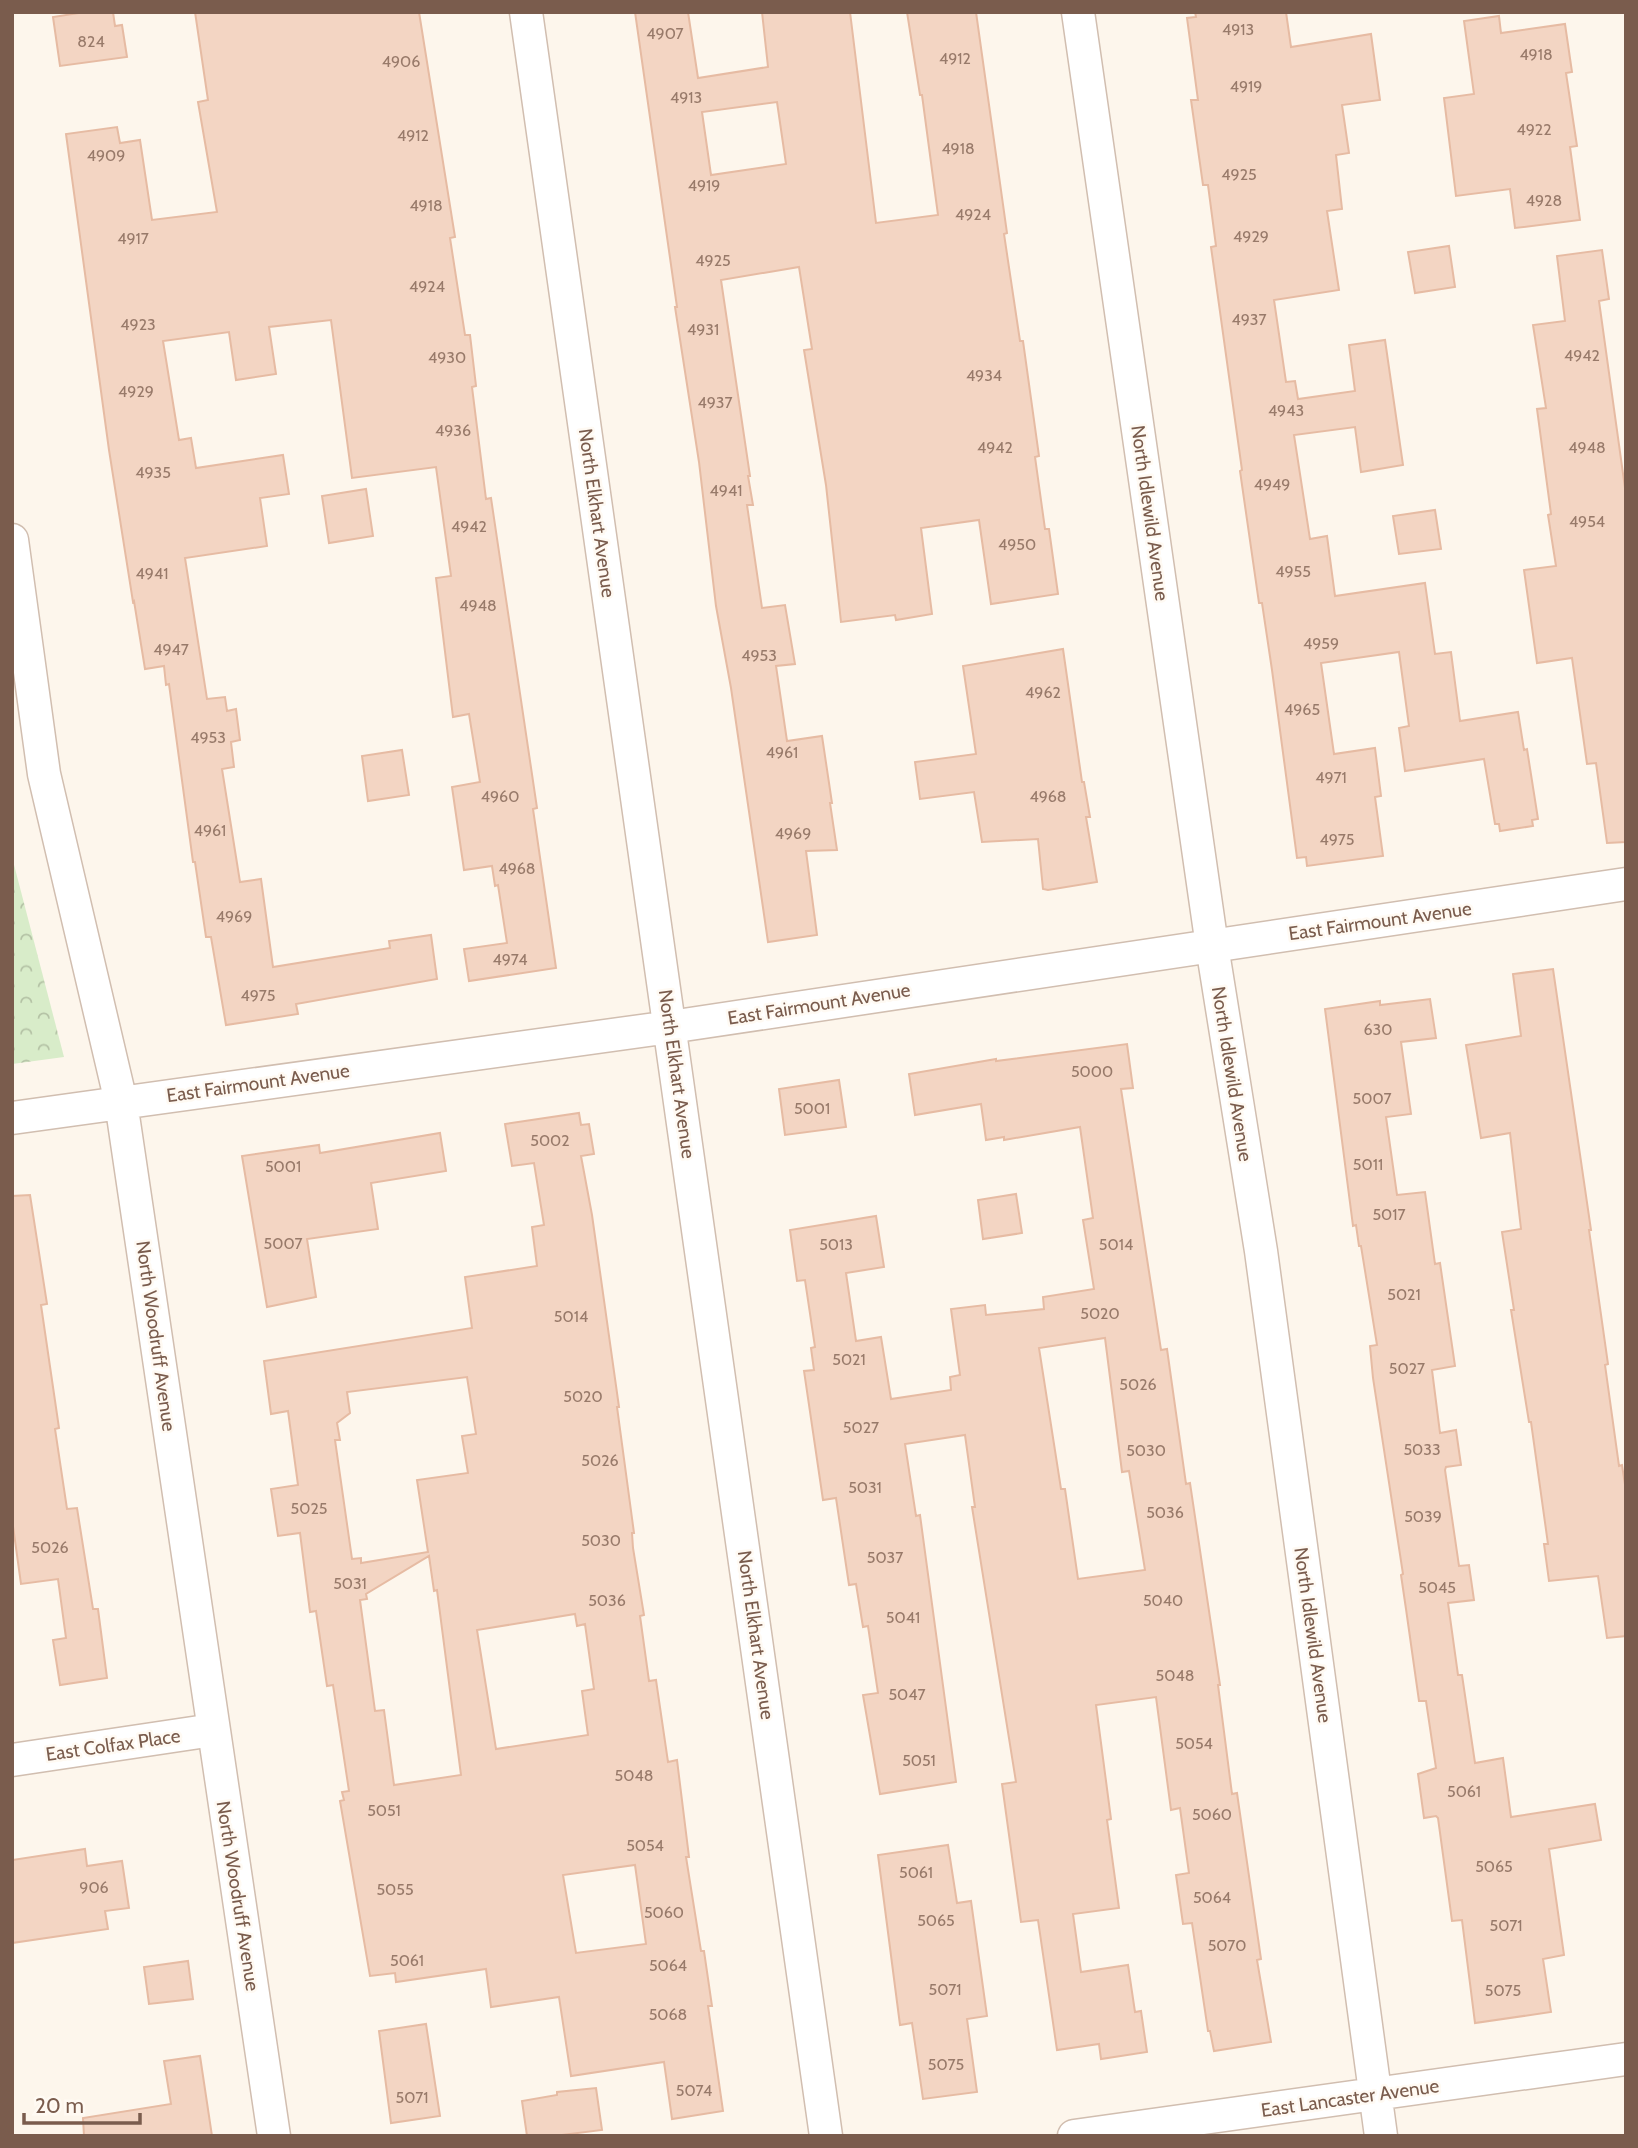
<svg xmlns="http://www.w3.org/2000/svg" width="1638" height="2148" viewBox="0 0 1638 2148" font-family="Cabin,sans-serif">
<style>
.park{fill:url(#park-crowns)}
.building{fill:#f3d5c3;stroke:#e6bba3;stroke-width:2;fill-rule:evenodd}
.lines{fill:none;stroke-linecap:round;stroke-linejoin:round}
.street-casing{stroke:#d1beb0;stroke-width:35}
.street{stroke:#fff;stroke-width:32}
.labels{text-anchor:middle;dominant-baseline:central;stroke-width:5;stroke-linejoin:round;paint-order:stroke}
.number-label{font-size:16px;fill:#987a6a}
.street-label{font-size:19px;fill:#7a5c4d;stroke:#fffaf3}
</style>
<defs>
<pattern id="park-crowns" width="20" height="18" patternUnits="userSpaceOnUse" patternTransform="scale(1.75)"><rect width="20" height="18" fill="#d8ecc9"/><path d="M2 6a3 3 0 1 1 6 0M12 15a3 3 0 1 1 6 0" fill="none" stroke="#b4c2a5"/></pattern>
</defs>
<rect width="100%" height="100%" fill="#fdf6ec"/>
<path class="park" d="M12,857L64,1057L12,1064Z"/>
<path class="building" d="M85,12H113L115,26L122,25L127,57L60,66L53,17Z
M195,12H419L455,237L450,238L465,335H470L476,386L472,387L486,499L491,498L537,808L533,809L556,968L469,981L464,949L507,943L498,885L495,886L492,866L464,870L452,787L480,782L469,714L453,717L436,578L451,576L436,467L352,478L331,320L269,327L276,374L236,380L229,332L163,341L179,440L191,438L196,468L283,455L289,494L260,498L267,546L185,558L207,699L225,697L227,711L236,709L240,740L231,742L234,767L222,769L240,882L261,879L273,967L390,948L389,941L431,935L437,979L296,1004L298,1014L226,1025L211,937H206L195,862H193L169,684L166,685L164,666L145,669L134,601L133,602L109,450L66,134L117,127L120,143L140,140L152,220L217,212L198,102L208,100Z
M635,12H688L698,78L768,67L762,12H850L876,223L938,215L922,95H920L907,12H976L1007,233L1004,234L1020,341H1023L1039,456L1035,457L1045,529H1049L1058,594L991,604L979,520L921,528L932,614L896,620L895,615L841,622L826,485L804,350L812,349L799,267L721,280L750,476H748L753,505H747L762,608L785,605L795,664L776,666L787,741L822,736L832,803H830L837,850L806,851L817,935L768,942L731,688L716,606L699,462L675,307H677ZM777,102L786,164L711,175L702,112Z
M1195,12H1286L1291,47L1371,34L1380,100L1342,105L1349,153L1336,155L1342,209L1327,211L1339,290L1274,300L1286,382L1295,381L1298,399L1355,391L1349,345L1385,340L1403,465L1361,472L1355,427L1294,435L1310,539L1327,536L1335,596L1425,583L1435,654L1451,652L1460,721L1518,712L1524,750L1527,749L1538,819L1532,820L1533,826L1500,831L1499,824H1495L1484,759L1405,771L1399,728L1409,726L1399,652L1321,663L1334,754L1375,748L1381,796L1375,797L1383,856L1307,866L1306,857L1297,858L1272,670L1262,603H1259L1240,471L1242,470L1211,247L1216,246L1208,185H1203L1191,100H1198L1187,18L1196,17Z
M1499,16L1501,33L1565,24L1572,72L1566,73L1577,146L1570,147L1580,220L1515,228L1510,189L1456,196L1444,98L1474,94L1464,21Z
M1449,246L1455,287L1415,293L1408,252Z
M1602,250L1609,299L1599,301L1626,495V842L1607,843L1596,763L1587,764L1572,658L1537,663L1524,570L1556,566L1548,515L1551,514L1537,409L1546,408L1533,325L1565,321L1557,256Z
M366,489L373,536L329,543L322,496Z
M1435,510L1441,549L1399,554L1393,516Z
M1063,649L1082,782H1084L1090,817H1086L1097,882L1048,890L1043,889L1038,839L982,842L974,792L920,799L915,762L976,754L963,666Z
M402,750L409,795L368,801L362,756Z
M1553,969L1591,1230H1589L1608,1364L1605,1365L1619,1466L1622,1465L1626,1491V1636L1607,1638L1598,1576L1549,1581L1544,1544H1548L1531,1422H1529L1511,1310H1514L1502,1232L1521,1229L1510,1133L1481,1138L1466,1045L1521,1036L1513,974Z
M1430,999L1436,1038L1401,1042L1411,1114L1386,1117L1397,1195L1425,1192L1435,1264L1440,1263L1455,1366L1432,1370L1440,1433L1456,1430L1461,1465L1446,1467L1445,1470L1459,1566L1469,1565L1474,1600L1448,1603L1458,1675H1462L1475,1763L1503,1758L1511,1817L1595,1804L1601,1840L1549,1849L1564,1955L1543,1959L1551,2012L1475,2023L1462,1920L1452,1921L1438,1818L1436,1816L1424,1818L1418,1774L1436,1768L1426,1701H1419L1406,1609L1401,1575L1403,1574L1373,1378L1370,1346L1377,1345L1361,1246H1359L1356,1225L1353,1226L1325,1009L1380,1001V1005Z
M1127,1044L1133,1088L1121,1089L1161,1350L1167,1349L1186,1484L1190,1483L1220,1685H1218L1232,1794L1237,1793L1261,1959L1257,1960L1271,2042L1214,2051L1210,2031H1208L1192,1923L1183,1924L1176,1875L1189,1873L1180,1808L1171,1810L1156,1697L1096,1705L1111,1819L1107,1820L1119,1908L1073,1914L1081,1972L1128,1965L1135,2012L1141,2011L1147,2052L1101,2059L1099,2044L1057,2050L1038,1920L1021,1922L1002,1784L1016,1782L972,1507H975L965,1435L905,1444L916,1516L920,1515L956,1782L880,1794L863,1695L878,1693L868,1626L863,1627L856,1584L849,1585L836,1498L823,1500L804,1371L814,1370L811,1348L815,1347L805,1280L797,1281L790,1230L876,1216L884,1267L846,1273L856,1341L881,1337L891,1399L951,1390L950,1377L960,1375L951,1309L985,1305L986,1315L1044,1309L1043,1297L1094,1289L1083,1220L1093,1218L1080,1127L1004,1140V1137L986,1140L981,1104L915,1115L909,1074L996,1059V1061ZM1105,1338L1122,1472L1129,1471L1145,1570L1078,1579L1065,1489H1061L1039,1348Z
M839,1080L846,1127L785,1135L779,1089Z
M579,1113L581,1125L589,1124L594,1154L581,1156L592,1215L619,1407H617L634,1533H632L633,1548L644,1615L640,1616L649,1681L656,1680L668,1762L677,1760L689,1857H686L701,1951H704L712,2006H708L723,2111L672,2119L664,2062L571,2076L559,1997L491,2007L486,1969L396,1982L395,1973L370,1976L340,1801L344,1800L342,1792L349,1791L333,1685L327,1686L316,1611L310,1612L300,1533L278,1536L271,1489L298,1485L288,1411L271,1414L264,1361L472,1328L465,1277L537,1266L532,1227L544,1225L534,1163L512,1166L505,1124ZM467,1377L476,1434L462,1436L468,1473L417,1480L428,1552L361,1563V1558L352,1559L335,1440H340L337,1423L350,1413L347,1392ZM429,1556L434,1591L437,1590L461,1775L394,1785L384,1710L375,1711L360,1600L367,1599L366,1594ZM575,1614L577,1626L585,1624L594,1689L582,1691L588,1735L496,1749L477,1630ZM635,1865L646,1944L576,1953L563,1875Z
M440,1133L446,1171L371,1183L378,1229L307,1239L316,1297L267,1307L242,1156L319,1145L320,1153Z
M1016,1194L1022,1233L983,1239L978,1200Z
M30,1195L47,1304L41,1305L59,1428L55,1429L67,1509L77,1508L93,1609H98L107,1678L60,1685L53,1640L66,1638L58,1579L21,1584L12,1519V1196Z
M948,1845L957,1903L971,1901L987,2016L967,2019L977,2092L923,2099L912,2023L900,2025L878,1855Z
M85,1849L87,1866L122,1861L129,1908L105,1911L108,1929L12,1943V1860Z
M188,1961L193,1999L149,2004L144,1967Z
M426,2024L440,2116L391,2123L379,2031Z
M200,2056L212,2136H84L83,2118L171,2104L164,2061Z
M596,2088L602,2130L554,2136H527L522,2101L557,2095V2092Z"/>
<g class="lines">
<defs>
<path id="street" d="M526,12L826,2136
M1078,12L1212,946L1261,1251L1381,2136
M12,540L44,774L121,1102L274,2136
M12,1118L670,1027L1626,884
M12,1760L213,1730
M1074,2136L1626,2059"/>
</defs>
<use href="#street" class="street-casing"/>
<use href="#street" class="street"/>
</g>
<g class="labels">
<g class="number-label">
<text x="1238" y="29">4913</text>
<text x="665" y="33">4907</text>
<text x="91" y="41">824</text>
<text x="1536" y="54">4918</text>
<text x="955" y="58">4912</text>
<text x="401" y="61">4906</text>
<text x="1246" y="86">4919</text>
<text x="686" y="97">4913</text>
<text x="1534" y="129">4922</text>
<text x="413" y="135">4912</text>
<text x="958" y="148">4918</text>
<text x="106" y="155">4909</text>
<text x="1239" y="174">4925</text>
<text x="704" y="185">4919</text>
<text x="1544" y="200">4928</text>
<text x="426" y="205">4918</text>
<text x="973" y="214">4924</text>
<text x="1251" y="236">4929</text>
<text x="133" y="238">4917</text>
<text x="713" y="260">4925</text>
<text x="427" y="286">4924</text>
<text x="1249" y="319">4937</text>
<text x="138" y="324">4923</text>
<text x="703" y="329">4931</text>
<text x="1582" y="355">4942</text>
<text x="447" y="357">4930</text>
<text x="984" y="375">4934</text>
<text x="136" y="391">4929</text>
<text x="715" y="402">4937</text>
<text x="1286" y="410">4943</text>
<text x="453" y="430">4936</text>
<text x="995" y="447">4942</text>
<text x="1587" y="447">4948</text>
<text x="153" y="472">4935</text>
<text x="1272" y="484">4949</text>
<text x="726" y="490">4941</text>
<text x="1587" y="521">4954</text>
<text x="469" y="526">4942</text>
<text x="1017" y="544">4950</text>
<text x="1293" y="571">4955</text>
<text x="152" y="573">4941</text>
<text x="478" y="605">4948</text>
<text x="1321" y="643">4959</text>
<text x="171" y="649">4947</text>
<text x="759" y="655">4953</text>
<text x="1043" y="692">4962</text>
<text x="1302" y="709">4965</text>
<text x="208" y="737">4953</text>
<text x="782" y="752">4961</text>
<text x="1331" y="777">4971</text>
<text x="500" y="796">4960</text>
<text x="1048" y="796">4968</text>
<text x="210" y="830">4961</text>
<text x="793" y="833">4969</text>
<text x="1337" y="839">4975</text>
<text x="517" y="868">4968</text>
<text x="234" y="916">4969</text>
<text x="510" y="959">4974</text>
<text x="258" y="995">4975</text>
<text x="1378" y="1029">630</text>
<text x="1092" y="1071">5000</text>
<text x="1372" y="1098">5007</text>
<text x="812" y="1108">5001</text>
<text x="550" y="1140">5002</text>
<text x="1368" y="1164">5011</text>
<text x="283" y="1166">5001</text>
<text x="1389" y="1214">5017</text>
<text x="283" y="1243">5007</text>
<text x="836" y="1244">5013</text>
<text x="1116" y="1244">5014</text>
<text x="1404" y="1294">5021</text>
<text x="1100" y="1313">5020</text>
<text x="571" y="1316">5014</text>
<text x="849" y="1359">5021</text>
<text x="1407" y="1368">5027</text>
<text x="1138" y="1384">5026</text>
<text x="583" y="1396">5020</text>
<text x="861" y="1427">5027</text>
<text x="1422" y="1449">5033</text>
<text x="1146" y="1450">5030</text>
<text x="600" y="1460">5026</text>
<text x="865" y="1487">5031</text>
<text x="309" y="1508">5025</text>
<text x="1165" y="1512">5036</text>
<text x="1423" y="1516">5039</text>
<text x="601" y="1540">5030</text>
<text x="50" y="1547">5026</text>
<text x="885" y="1557">5037</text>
<text x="350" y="1583">5031</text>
<text x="1437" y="1587">5045</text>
<text x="607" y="1600">5036</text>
<text x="1163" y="1600">5040</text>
<text x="903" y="1617">5041</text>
<text x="1175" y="1675">5048</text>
<text x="907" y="1694">5047</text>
<text x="1194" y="1743">5054</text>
<text x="919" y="1760">5051</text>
<text x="634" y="1775">5048</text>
<text x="1464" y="1791">5061</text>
<text x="384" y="1810">5051</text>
<text x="1212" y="1814">5060</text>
<text x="645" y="1845">5054</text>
<text x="1494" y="1866">5065</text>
<text x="916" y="1872">5061</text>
<text x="94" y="1887">906</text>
<text x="395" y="1889">5055</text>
<text x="1212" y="1897">5064</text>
<text x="664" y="1912">5060</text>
<text x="936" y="1920">5065</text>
<text x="1506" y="1925">5071</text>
<text x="1227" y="1945">5070</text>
<text x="407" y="1960">5061</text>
<text x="668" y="1965">5064</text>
<text x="945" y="1989">5071</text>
<text x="1503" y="1990">5075</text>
<text x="668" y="2014">5068</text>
<text x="946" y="2064">5075</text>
<text x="694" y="2090">5074</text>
<text x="412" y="2097">5071</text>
</g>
<g class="street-label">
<text transform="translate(597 513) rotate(82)">North Elkhart Avenue</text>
<text transform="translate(1150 513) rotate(82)">North Idlewild Avenue</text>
<text transform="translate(1380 921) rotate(-8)">East Fairmount Avenue</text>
<text transform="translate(819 1004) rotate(-9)">East Fairmount Avenue</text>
<text transform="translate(677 1074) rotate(82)">North Elkhart Avenue</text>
<text transform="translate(1232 1074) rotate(81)">North Idlewild Avenue</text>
<text transform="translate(258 1083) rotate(-8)">East Fairmount Avenue</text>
<text transform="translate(156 1336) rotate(82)">North Woodruff Avenue</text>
<text transform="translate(756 1635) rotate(82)">North Elkhart Avenue</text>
<text transform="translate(1313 1635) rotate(82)">North Idlewild Avenue</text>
<text transform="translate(113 1745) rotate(-8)">East Colfax Place</text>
<text transform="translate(238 1896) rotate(81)">North Woodruff Avenue</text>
<text transform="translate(1350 2098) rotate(-8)">East Lancaster Avenue</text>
</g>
</g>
<rect width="1638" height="2148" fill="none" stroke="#7a5c4d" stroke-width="28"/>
<path d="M24 2113v10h116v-10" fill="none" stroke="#7a5c4d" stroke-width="3.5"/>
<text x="35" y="2113" font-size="21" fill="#7a5c4d" stroke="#fffaf3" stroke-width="5" paint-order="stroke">20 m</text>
</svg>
